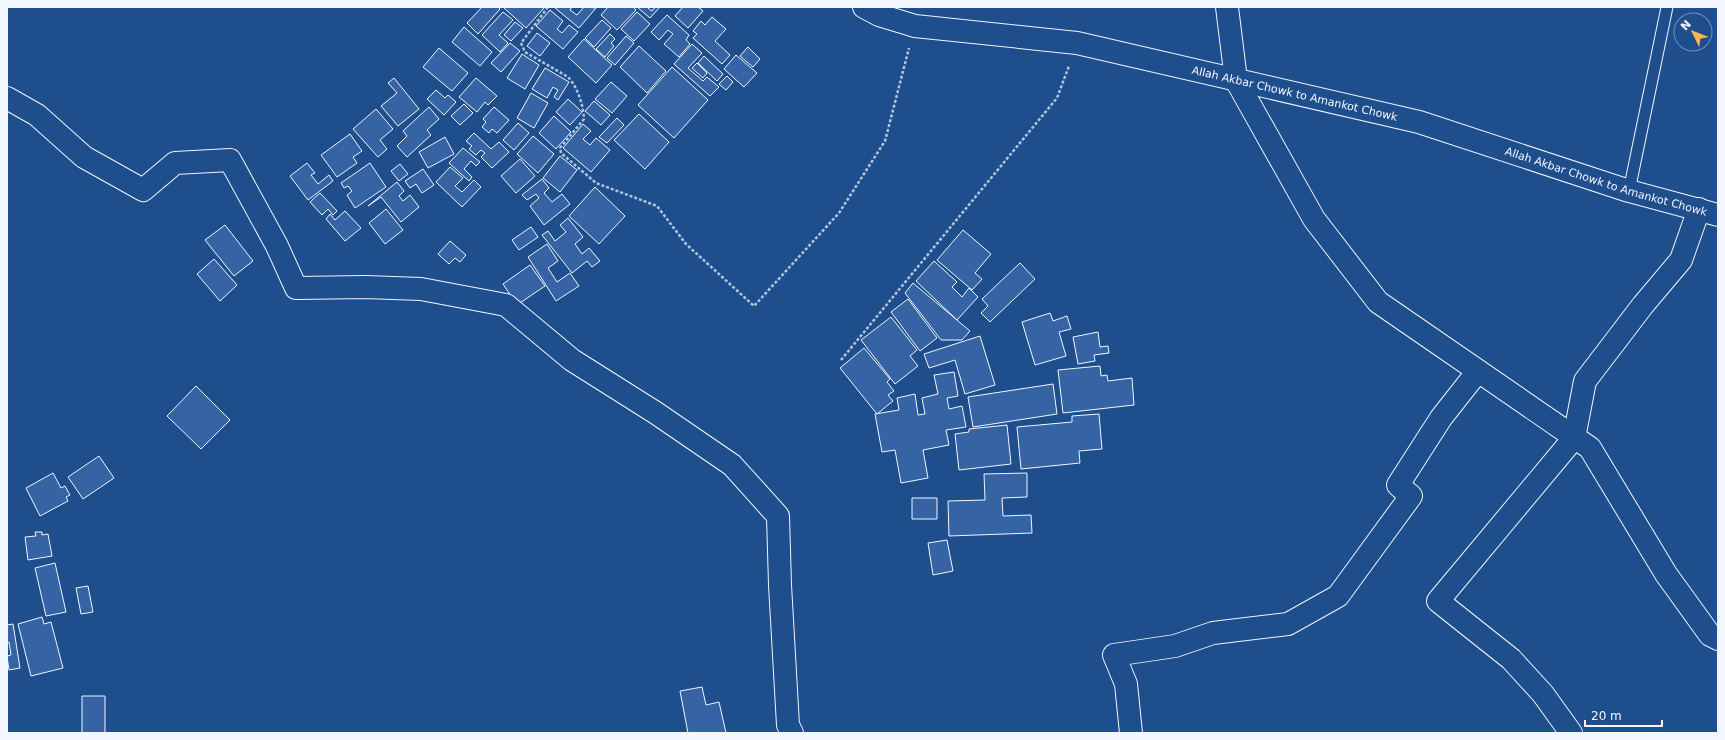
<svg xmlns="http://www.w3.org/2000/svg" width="1725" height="740" viewBox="0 0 1725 740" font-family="'DejaVu Sans',sans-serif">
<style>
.building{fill:#3563a3;stroke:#f2f6ff}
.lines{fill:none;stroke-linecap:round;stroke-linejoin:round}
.service-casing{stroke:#f2f6ff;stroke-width:13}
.minor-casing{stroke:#f2f6ff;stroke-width:24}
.secondary-casing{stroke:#f2f6ff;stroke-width:24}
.path{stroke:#b3c4dc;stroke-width:2.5;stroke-dasharray:3 2;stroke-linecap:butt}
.service{stroke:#1f4e8c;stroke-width:11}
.minor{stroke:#1f4e8c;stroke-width:22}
.secondary{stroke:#1f4e8c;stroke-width:22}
.labels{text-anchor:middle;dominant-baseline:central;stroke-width:3;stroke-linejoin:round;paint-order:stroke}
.street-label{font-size:11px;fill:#f2f6ff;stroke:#1f4e8c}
</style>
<rect width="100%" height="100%" fill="#1f4e8c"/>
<path class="building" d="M482,7H498L500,9L478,34L467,23Z
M503,7H545L526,28Z
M554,7H572L570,10L577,15L584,7L596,8L579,28Z
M608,7H633L636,10L617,30L601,15Z
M637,7H650L648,8L652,11L655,7H660L650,18Z
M683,7H698L703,11L688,28L675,16Z
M550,10L563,21L557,29L562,33L569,25L578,32L563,49L536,26Z
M503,12L513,20L499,35L508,43L500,52L482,35Z
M637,12L650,24L634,41L621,29Z
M667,15L689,35L686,40L690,44L679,57L664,44L673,34L668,30L659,40L651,32Z
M712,17L726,29L715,41L730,55L722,64L693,38L697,34L693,31L701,21L705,25Z
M602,20L611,28L594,47L585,38Z
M515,22L523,28L511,41L504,35Z
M464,27L492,52L480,66L452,42Z
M537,33L550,43L540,56L527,46Z
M610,34L615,39L611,43L614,46L605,57L596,49Z
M626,36L634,43L615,65L607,58Z
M584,39L612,65L596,83L568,57Z
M510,43L520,51L501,72L491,63Z
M692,44L702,53L688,68L703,81L707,77L719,87L710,96L674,64Z
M639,46L666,71L647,93L620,67Z
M748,47L760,59L753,67L740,56Z
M439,48L468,73L452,91L423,67Z
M522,54L539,65L525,89L507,78Z
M736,55L757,73L744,87L724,69Z
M704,56L723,74L717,81L698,63Z
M697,63L707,73L703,78L692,68Z
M672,67L708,100L674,138L638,105Z
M545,68L569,82L558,100L554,97L558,90L553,87L547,98L532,89Z
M727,76L733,82L726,90L719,84Z
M394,78L419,109L398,126L381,106L397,93L388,83Z
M476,78L497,96L488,105L485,102L477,112L459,97Z
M611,82L627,96L612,113L595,99Z
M436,90L445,98L448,95L456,102L444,115L427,99Z
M531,93L548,103L534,128L517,118Z
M568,99L582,112L570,125L556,112Z
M594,101L610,115L601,125L585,111Z
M464,104L473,113L460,125L451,116Z
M429,107L439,119L427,130L431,135L407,157L397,146L407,136L403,131Z
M494,107L509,120L497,133L492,129L489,133L482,127L486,122L483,119Z
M376,109L393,129L380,140L387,149L378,157L353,129Z
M639,114L669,142L645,169L614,140Z
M554,116L571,132L556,149L539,133Z
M617,118L624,125L607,143L599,137Z
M518,123L529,133L514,150L503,140Z
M583,124L591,131L583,139L590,145L596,138L610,150L591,172L563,148Z
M474,133L491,149L499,142L509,152L492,168L481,157L485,153L481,150L476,155L469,149L472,146L466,141Z
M350,134L362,151L353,157L357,163L337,177L321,155Z
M533,136L554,154L538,173L517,154Z
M445,137L454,154L428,168L419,152Z
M463,148L480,162L476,166L471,161L464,169L472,177L469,181L449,163Z
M560,156L577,170L560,192L543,178Z
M520,159L535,176L516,193L501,176Z
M307,163L315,173L311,175L318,184L329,175L333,181L308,200L290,176Z
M370,163L386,187L355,208L347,195L352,191L348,186L344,188L341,183Z
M400,164L408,174L399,181L391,171Z
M450,167L463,178L455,186L462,192L474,180L481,187L462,207L436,182Z
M423,169L434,185L422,193L416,184L410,188L405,181Z
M542,179L549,188L544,193L552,202L562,194L570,204L544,225L530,206L539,198L536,194L527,200L522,195Z
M397,182L404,191L399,196L403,201L410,195L419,207L401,222L381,197L368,206Z
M595,187L625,216L599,244L569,216Z
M320,193L337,211L333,215L328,209L322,215L310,202Z
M386,209L403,230L385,244L369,223Z
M345,211L361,228L345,241L326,219L330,214L335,220Z
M568,218L583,237L575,244L582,254L589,248L600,261L592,267L587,261L572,273L542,235L548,231L555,241L566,232L560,225Z
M225,225L253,261L234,276L205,240Z
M531,227L538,237L519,250L512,240Z
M963,230L991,254L975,273L982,279L972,290L937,260Z
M450,241L466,255L460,262L455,258L449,264L438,254Z
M547,244L558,261L548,268L557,282L570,273L579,286L556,301L528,257Z
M214,259L237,285L220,301L197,274Z
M934,261L957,282L952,287L962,297L969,288L978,297L957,320L916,281Z
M1020,263L1035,279L990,322L981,313L988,306L982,299Z
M530,265L545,286L517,305L503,284Z
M913,283L970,331L962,340H941L905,293Z
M908,299L937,338L920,351L891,312Z
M1050,313L1053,321L1067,316L1071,329L1059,332L1066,356L1035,365L1022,322Z
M891,317L917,350L910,356L918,366L895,384L861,340Z
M1098,332L1100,347L1108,346L1109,353L1094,355L1095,361L1078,364L1073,337Z
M980,336L995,385L965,394L955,360L929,368L924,354Z
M864,348L890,379L887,382L894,391L888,395L893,401L877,414L840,368Z
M1100,366L1101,376L1107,375L1108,381L1132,378L1134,405L1063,413L1058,370Z
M954,372L958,396L947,398L949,409L962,406L966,427L946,430L949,445L923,450L928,478L901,483L895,450L882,452L875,414L899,410L897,398L915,394L918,415L925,414L922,398L938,394L934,375Z
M1053,384L1057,414L973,427L968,397Z
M196,386L230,420L201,449L167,416Z
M1099,414L1102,449L1079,451L1080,463L1021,469L1017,427L1072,422V416Z
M1007,425L1011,464L959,470L955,434L969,432V429Z
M99,456L114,478L83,499L68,477Z
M53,473L61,488L65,486L70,495L66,497L68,501L40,516L26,488Z
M1027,473V497L1002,498L1003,516L1031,515L1032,533L949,536L948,501L985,500L984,474Z
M912,498H937V519H912Z
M35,532H42V535L48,534L52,556L28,560L25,537L36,536Z
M947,540L953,571L933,575L928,543Z
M55,563L66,612L46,616L35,568Z
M88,586L93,612L81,614L76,588Z
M42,617L44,624L51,622L63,668L31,676L18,624Z
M13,624L20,668L9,670L7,656L11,655L9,642L7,643V625Z
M702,687L706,705L719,702L726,733H688L680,691Z
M82,696H105V733H82Z"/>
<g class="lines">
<defs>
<path id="service" d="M1629,191L1667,7"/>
<path id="minor" d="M1227,7L1236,80L1314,219L1378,302L1590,448L1666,574L1710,635L1718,639
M7,98L37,115L84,157L143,190L175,163L230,160L277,246L296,288L365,287L421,289L506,305L572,360L656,413L732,465L778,516L780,585L788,725L792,733
M1131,733L1126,684L1114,655L1175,646L1213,633L1288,624L1338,596L1411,496L1398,485L1441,418L1478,371
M1571,733L1543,694L1511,659L1438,601L1574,438L1585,381L1643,305L1681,260L1699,209"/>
<g id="secondary">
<path id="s1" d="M864,7L879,15L915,26L1077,43L1419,122L1629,191L1718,215"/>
</g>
</defs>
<use href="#service" class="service-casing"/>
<use href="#minor" class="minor-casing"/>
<use href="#secondary" class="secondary-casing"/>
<path class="path" d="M548,7L521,43L525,52L568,77C578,88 583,104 584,119L560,148L561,153L596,183L657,206L686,244L754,306L839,213L885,141L909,48
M841,360L1057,98L1069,66"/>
<use href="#service" class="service"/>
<use href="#minor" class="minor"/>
<use href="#secondary" class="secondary"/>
</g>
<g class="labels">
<g class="street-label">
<text stroke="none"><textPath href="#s1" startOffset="441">Allah Akbar Chowk to Amankot Chowk</textPath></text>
<text stroke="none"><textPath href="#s1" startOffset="765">Allah Akbar Chowk to Amankot Chowk</textPath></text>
</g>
</g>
<rect width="1725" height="740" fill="none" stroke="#f2f6ff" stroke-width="16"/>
<g transform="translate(1693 32) rotate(313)"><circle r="19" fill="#1f4e8c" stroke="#7391ba"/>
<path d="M0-3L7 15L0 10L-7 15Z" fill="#ffb74d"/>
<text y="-6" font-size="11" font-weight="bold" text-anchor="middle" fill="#f2f6ff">N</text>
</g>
<path d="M1585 720v6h77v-6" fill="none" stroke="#f2f6ff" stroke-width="2"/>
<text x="1591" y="720" font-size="12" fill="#f2f6ff" stroke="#1f4e8c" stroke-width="3" paint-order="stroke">20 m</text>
</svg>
